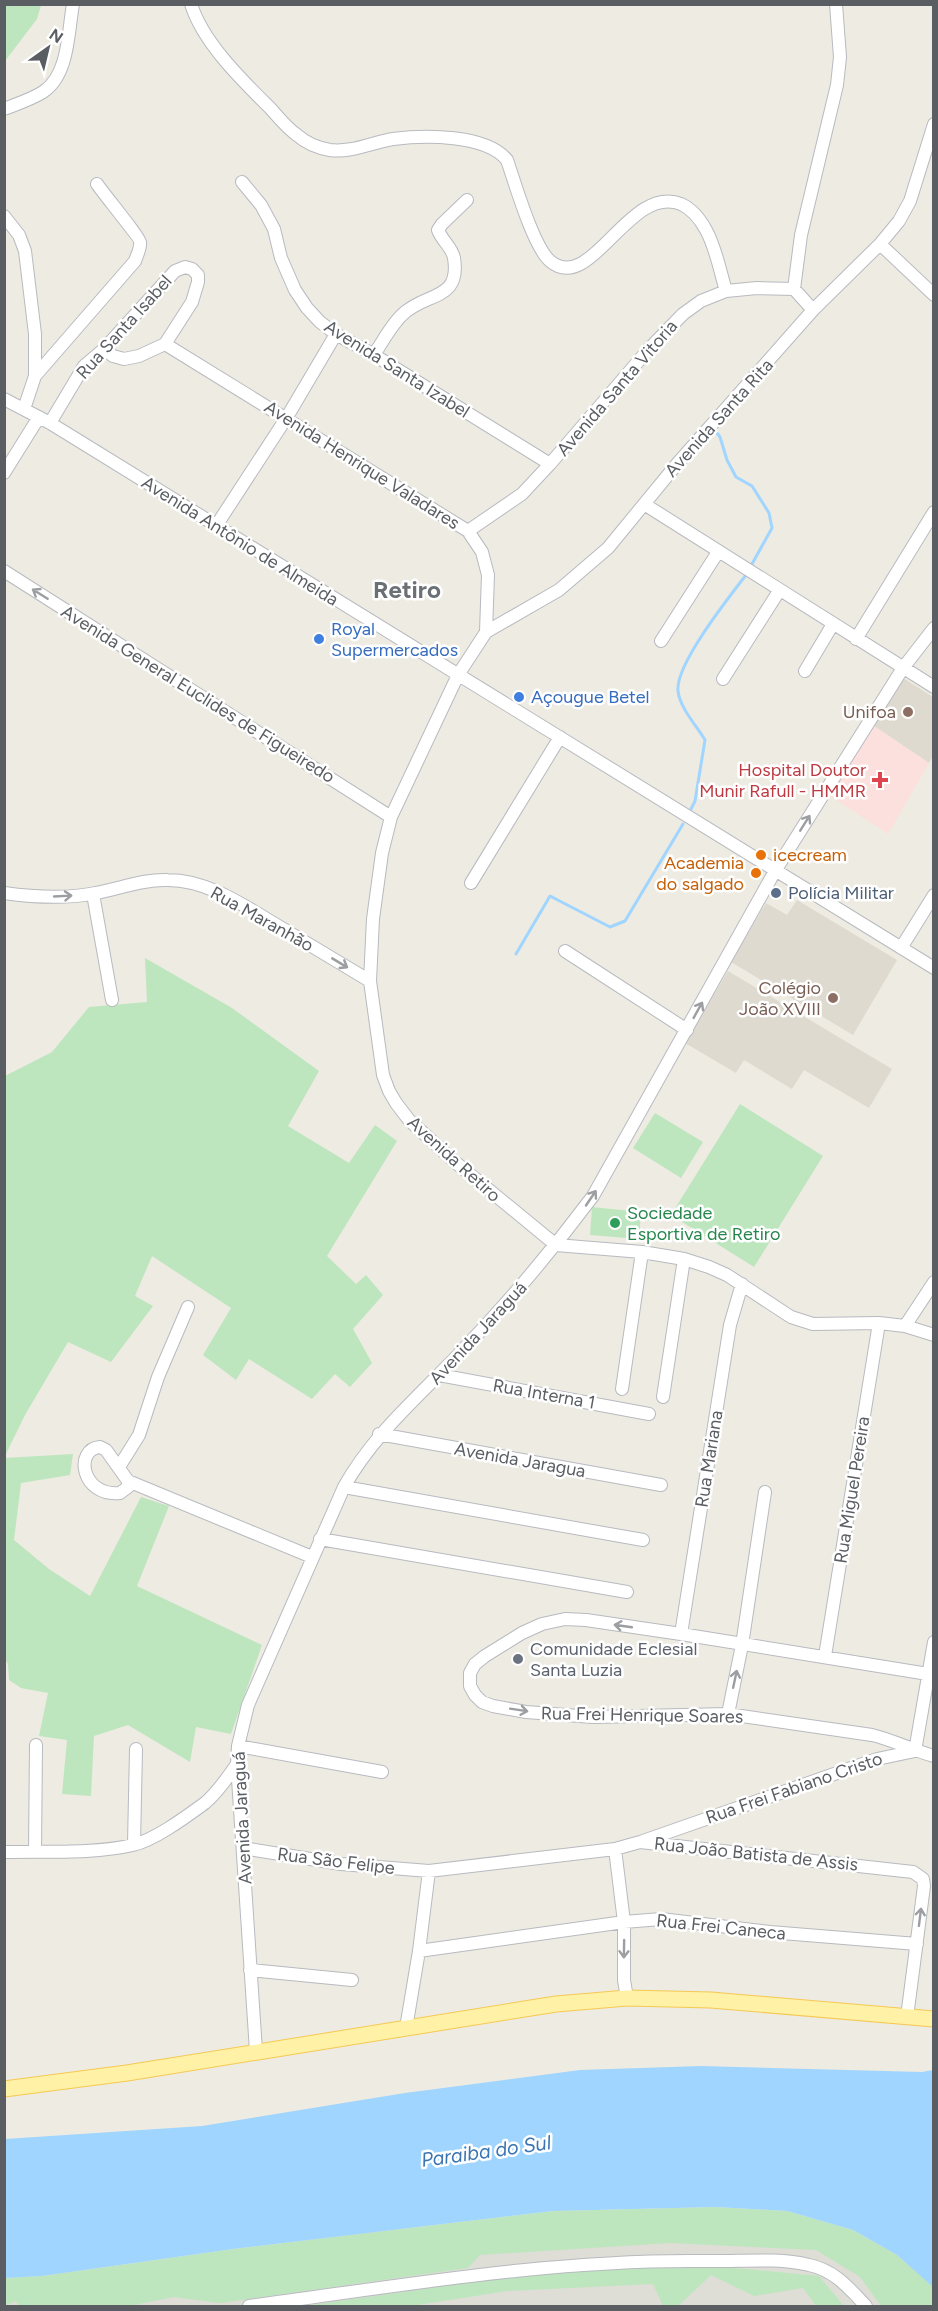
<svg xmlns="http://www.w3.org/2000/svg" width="938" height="2311" viewBox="0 0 938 2311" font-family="Figtree,sans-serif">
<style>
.industrial{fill:#deddd6}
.education{fill:#dedad0}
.medical{fill:#fce0dd}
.green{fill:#bde6be}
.water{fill:#a0d5ff}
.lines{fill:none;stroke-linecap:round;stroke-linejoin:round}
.stream{stroke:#a0d5ff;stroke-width:3}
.minor-casing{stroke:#b7babf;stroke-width:14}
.major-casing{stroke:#f5c954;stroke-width:17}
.minor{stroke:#fff;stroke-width:12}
.major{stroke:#fff1a5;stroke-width:15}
.oneway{stroke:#9c9ea1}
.shop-dot{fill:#3f7fe0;stroke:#fff;stroke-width:2}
.education-dot{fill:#8d6e63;stroke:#fff;stroke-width:2}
.health-dot{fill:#e0444e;stroke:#fff;stroke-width:2}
.food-dot{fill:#e8710a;stroke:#fff;stroke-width:2}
.service-dot{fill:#5c6f8a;stroke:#fff;stroke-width:2}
.leisure-dot{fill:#2e9e5b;stroke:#fff;stroke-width:2}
.worship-dot{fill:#6b7280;stroke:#fff;stroke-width:2}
.labels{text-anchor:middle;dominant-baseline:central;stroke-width:5;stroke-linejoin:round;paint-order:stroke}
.street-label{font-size:18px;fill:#5a5e63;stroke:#fff}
.shop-label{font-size:18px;fill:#366cbe;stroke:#fff;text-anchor:start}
.education-label{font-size:18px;fill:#785e54;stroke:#fff;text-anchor:end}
.health-label{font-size:18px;fill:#be3a42;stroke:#fff;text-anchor:end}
.food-label{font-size:18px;fill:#c56008;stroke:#fff;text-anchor:start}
.service-label{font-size:18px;fill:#4e5e75;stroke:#fff;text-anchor:start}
.leisure-label{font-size:18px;fill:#27864d;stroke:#fff;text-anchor:start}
.worship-label{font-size:18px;fill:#5b616d;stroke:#fff;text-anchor:start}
.water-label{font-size:20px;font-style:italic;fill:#3b75b3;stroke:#fff}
.district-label{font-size:24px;font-weight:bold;fill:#6b7075;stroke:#fff}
</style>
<rect width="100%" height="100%" fill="#eeebe2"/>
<path class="industrial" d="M715,2207L934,2287L933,2306H5V2278L42,2276L361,2233Z"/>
<path class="education" d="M903,678L933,697V756L929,763L874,726Z
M797,900L897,960L853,1035L731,962L766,903L787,915Z
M728,971L892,1069L869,1108L804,1070L792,1089L744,1060L736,1073L685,1043Z"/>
<path class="medical" d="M874,726L929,763L888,834L830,796Z"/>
<path class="green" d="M5,4L41,5L37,19L5,61Z
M145,958L232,1008L319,1071L288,1126L349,1163L375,1125L397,1141L327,1256L356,1284L366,1275L383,1295L353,1329L372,1363L350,1387L335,1374L312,1399L249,1359L236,1380L203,1355L231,1308L152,1256L135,1296L153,1306L111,1362L68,1342L25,1415L5,1456V1076L52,1052L89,1007L147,1002Z
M740,1104L823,1156L754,1267L671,1215Z
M655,1113L703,1142L681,1178L633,1148Z
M592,1207L641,1212L639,1239L590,1235Z
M73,1454L70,1475L21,1483L14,1540L49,1569L90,1596L141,1497L169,1506L137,1586L262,1645L231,1734L196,1727L190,1762L128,1725L94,1736L91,1796L62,1794L67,1740L39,1736L48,1693L21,1688L9,1680L8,1664L5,1659V1458Z
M715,2207L787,2211L853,2230L897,2255L934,2287L933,2306H881L860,2277L816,2250L670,2243L480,2255L468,2268L220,2303L173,2297L130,2306H20L15,2301L5,2306V2278L42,2276L233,2249L553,2211Z
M715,2266L819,2276L844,2306H816L803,2288L754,2296L711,2275L678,2306H663L653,2284L507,2291L411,2306H304L559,2270Z"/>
<path class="water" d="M701,2066L922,2072L933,2070V2287L897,2255L853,2230L787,2211L715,2207L553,2211L233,2249L42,2276L5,2278V2139L202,2126L405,2093L580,2070Z"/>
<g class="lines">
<path class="stream" d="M714,429L720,437L727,460L736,477L752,486L769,513L772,528L752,564
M691,809L695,801L705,740C696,725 680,708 678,691C675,665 729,597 746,575
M516,954L550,896L610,927L625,921L683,824"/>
<defs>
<path id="minor" d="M191,4C203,43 243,81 271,109C279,118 287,128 297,135C306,143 318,148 330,150C351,153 373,142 393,139C424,135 486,134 507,160C515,183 533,246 550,261C591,296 629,183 681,204C692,209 700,219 706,230C716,248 720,271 726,291
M4,109C17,104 32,99 43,92C69,75 68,32 73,4
M934,124L910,201L899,221L880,244L813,310L677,464L608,548L559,590L486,632L458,675L391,817L382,853L373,919L370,981L383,1075L389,1091L396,1103L409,1120L455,1162L556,1245L642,1252L684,1259L709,1267L727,1275L791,1317L813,1324L879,1323L905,1326L934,1335
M242,182L261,205L274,229L281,258L295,290L307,308L320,322L336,334L374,355L550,464
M4,216L19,235L25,251L35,334V376L24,409
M880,244L934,295
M794,289L801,235L837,85L840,57L836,4
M165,344L468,531L482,552L488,575L486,632
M374,355C383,341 391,325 403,314C426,292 461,301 454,258C452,247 442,241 438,230L442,224L467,200
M35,376L135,261C137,255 141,248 140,242C140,238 103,193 97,184
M4,399L50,423L934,968
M50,423L84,366L104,349L175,271L185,267L192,269L198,275V282L192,302L165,344L139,356L124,359L113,356L104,349
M4,473L39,417
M644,504L934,687
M216,526L287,417L336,334
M468,531L522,494L550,464L648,350L683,314L701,301L726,291L757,288L794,289L813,310
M4,571L391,817
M856,639L934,512
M661,641L718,552
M805,671L833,624
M723,679L779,591
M471,883L560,737
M4,893C33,897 67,899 96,893C119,889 143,879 168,880C209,880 246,907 280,927C310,945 340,963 370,981
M93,894L112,1000
M901,948L934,895
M565,951L687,1030
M905,1326L934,1282
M439,1375L649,1414
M622,1389L642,1252
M663,1397L684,1259
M379,1434L661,1485
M100,1447L106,1450L128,1481V1487L120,1493C81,1497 74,1449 100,1447Z
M119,1467L139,1435L158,1377L188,1307
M128,1481L312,1557
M344,1487L643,1540
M320,1539L627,1592
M681,1634L730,1325L742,1284
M825,1656L879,1323
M928,1674L681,1634L586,1620L565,1619L542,1624L522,1633L485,1656L475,1664L470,1673V1686L475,1695L482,1702L493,1706L526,1712L593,1717L728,1714L872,1735C893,1740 912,1750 934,1756
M728,1714L742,1645L765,1492
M238,1746L382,1772
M915,1751L934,1642
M643,1841L877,1759L915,1751
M134,1844L136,1749
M243,1848L341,1864L429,1871L615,1849L640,1842L913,1872L923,1879L924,1886L907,2017
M615,1849L624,1922V1980L627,1998
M35,1851L36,1745
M4,1852C45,1851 94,1854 133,1845C155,1840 187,1816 205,1803C218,1792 228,1777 237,1764
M419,1951L624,1922L661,1919L770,1932L917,1944
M250,1970L352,1980
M406,2028L419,1951L429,1871
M256,2051L237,1764L238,1746L248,1705L344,1487C373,1435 416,1399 457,1356C506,1305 551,1252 593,1196L775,871L903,668L934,628
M249,2306C400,2286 552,2259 705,2261C739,2262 775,2257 809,2265C834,2270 849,2288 866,2306"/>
<path id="major" d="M4,2089L127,2073L556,2004L627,1998L711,2000L934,2019"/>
</defs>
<use href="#minor" class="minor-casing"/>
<use href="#major" class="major-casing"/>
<use href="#minor" class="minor"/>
<use href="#major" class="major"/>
</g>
<defs><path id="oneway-shaft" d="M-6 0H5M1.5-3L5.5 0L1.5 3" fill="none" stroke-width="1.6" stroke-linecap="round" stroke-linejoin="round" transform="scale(1.5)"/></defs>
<g class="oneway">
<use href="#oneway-shaft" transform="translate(40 594) rotate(-148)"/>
<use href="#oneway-shaft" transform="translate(805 823) rotate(-58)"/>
<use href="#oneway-shaft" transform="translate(63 896) rotate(-3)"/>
<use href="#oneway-shaft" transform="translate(340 963) rotate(31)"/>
<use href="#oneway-shaft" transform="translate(698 1010) rotate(-61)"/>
<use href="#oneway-shaft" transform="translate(591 1198) rotate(-56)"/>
<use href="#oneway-shaft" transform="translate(623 1626) rotate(-172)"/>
<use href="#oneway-shaft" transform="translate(735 1679) rotate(-78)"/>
<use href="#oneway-shaft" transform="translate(519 1710) rotate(9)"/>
<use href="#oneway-shaft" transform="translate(920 1917) rotate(-83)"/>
<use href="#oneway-shaft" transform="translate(624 1949) rotate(91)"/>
</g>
<g class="shop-dot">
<circle cx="319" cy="639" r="6"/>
<circle cx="519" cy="697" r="6"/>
</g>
<g class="education-dot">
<circle cx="908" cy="712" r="6"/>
<circle cx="833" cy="998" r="6"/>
</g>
<path class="health-dot" d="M877 771h6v6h6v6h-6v6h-6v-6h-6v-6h6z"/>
<g class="food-dot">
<circle cx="761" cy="855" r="6"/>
<circle cx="756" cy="873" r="6"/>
</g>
<circle class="service-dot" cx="776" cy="893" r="6"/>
<circle class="leisure-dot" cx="615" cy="1223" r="6"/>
<circle class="worship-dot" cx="518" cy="1659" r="6"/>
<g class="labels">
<g class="street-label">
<text transform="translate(124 327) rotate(-48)">Rua Santa Isabel</text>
<text transform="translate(397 369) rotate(32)">Avenida Santa Izabel</text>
<text transform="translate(617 388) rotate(-49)">Avenida Santa Vitoria</text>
<text transform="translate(719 418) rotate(-48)">Avenida Santa Rita</text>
<text transform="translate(362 465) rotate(32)">Avenida Henrique Valadares</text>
<text transform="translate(240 541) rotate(32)">Avenida Antônio de Almeida</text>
<text transform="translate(198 694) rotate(32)">Avenida General Euclides de Figueiredo</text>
<text transform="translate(262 919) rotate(29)">Rua Maranhão</text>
<text transform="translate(454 1159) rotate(42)">Avenida Retiro</text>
<text transform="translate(478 1333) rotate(-47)">Avenida Jaraguá</text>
<text transform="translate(544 1394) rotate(10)">Rua Interna 1</text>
<text transform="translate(709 1459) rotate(-81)">Rua Mariana</text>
<text transform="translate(520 1460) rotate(10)">Avenida Jaragua</text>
<text transform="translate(852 1490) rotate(-81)">Rua Miguel Pereira</text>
<text transform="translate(642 1715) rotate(1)">Rua Frei Henrique Soares</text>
<text transform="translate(794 1788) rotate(-19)">Rua Frei Fabiano Cristo</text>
<text transform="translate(242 1818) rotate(-93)">Avenida Jaraguá</text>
<text transform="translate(756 1854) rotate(6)">Rua João Batista de Assis</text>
<text transform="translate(336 1861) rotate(7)">Rua São Felipe</text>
<text transform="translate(721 1927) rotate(6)">Rua Frei Caneca</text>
</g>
<g class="shop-label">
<text x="331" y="629">Royal<tspan x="331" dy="21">Supermercados</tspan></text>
<text x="531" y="697">Açougue Betel</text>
</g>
<g class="education-label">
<text x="896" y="712">Unifoa</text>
<text x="821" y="988">Colégio<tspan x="821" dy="21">João XVIII</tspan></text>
</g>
<g class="health-label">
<text x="866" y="770">Hospital Doutor<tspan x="866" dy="21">Munir Rafull - HMMR</tspan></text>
</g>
<g class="food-label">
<text x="773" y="855">icecream</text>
<text x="744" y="863" text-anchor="end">Academia<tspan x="744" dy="21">do salgado</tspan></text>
</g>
<g class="service-label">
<text x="788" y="893">Polícia Militar</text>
</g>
<g class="leisure-label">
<text x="627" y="1213">Sociedade<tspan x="627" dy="21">Esportiva de Retiro</tspan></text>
</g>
<g class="worship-label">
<text x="530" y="1649">Comunidade Eclesial<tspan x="530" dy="21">Santa Luzia</tspan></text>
</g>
<g class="water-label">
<text transform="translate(486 2151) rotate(-8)">Paraiba do Sul</text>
</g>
<g class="district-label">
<text x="407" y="589">Retiro</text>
</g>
</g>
<rect width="938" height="2311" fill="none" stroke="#5a5e63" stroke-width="12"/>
<g transform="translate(48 48) rotate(34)" stroke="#ffffff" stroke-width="4.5" paint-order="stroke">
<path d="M0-4.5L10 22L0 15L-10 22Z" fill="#5a5e63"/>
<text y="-9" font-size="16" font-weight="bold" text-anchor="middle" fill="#5a5e63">N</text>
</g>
</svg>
